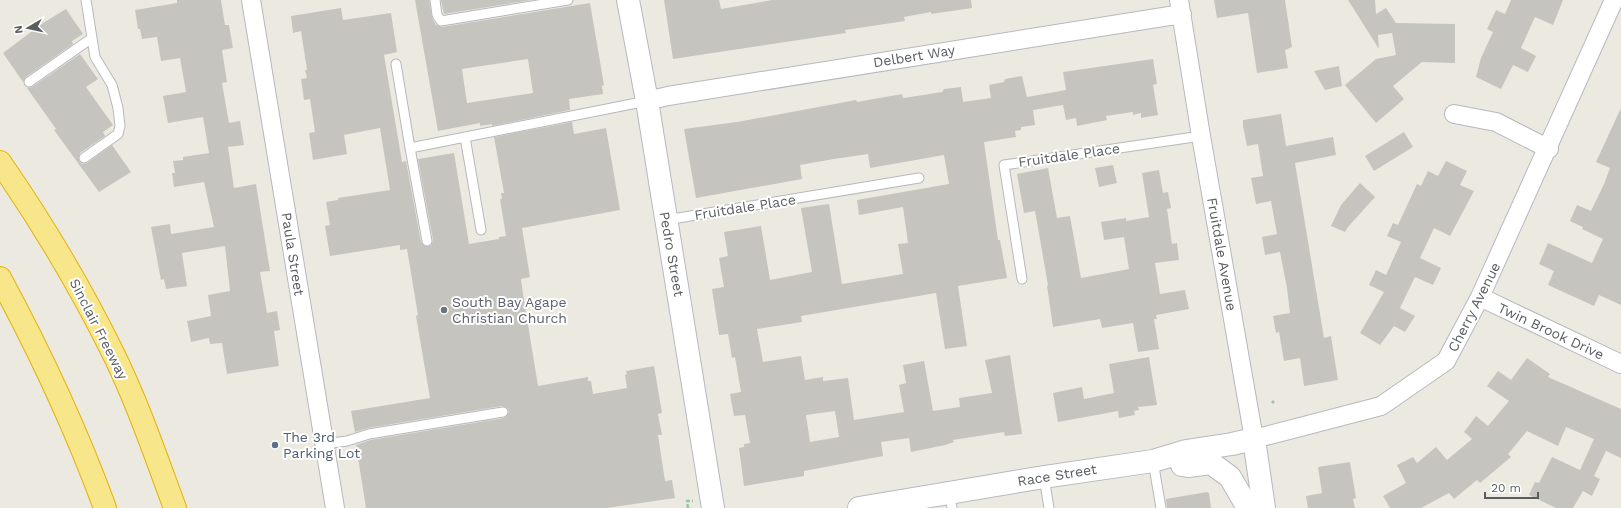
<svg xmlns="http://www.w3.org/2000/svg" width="1621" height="508" viewBox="0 0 1621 508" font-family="'Work Sans',sans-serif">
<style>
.building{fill:#c6c4be;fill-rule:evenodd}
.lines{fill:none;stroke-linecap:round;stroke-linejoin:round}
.lane-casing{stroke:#b6b8bd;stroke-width:11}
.street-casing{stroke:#b6b8bd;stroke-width:20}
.secondary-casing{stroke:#b6b9bf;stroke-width:24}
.highway-casing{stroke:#e3b109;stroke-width:24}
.path{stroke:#97c3a8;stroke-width:2.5;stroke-dasharray:4 2;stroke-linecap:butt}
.lane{stroke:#fff;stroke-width:9}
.street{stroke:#fff;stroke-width:18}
.secondary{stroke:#fff;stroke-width:22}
.highway{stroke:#f8e68b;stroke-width:22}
.worship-dot{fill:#6b7280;stroke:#fff;stroke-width:1.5}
.service-dot{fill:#5c6f8a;stroke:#fff;stroke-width:1.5}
.labels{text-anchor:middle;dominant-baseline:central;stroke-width:4;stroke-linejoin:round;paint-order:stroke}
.street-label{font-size:14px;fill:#595c61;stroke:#fff}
.worship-label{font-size:14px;fill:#5b616d;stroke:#fff;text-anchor:start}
.service-label{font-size:14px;fill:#4e5e75;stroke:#fff;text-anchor:start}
</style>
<rect width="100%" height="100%" fill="#eceae0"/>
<path class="building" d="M177,0H221L225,25H229L233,48L222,50L227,82L222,83L229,123L240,121L244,145L228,147L234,188L256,184L270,271L260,272L267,313L277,311L280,330L274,331L279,366L227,374L222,343L210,344L209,338L191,342L187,321L211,316L208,295L230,291L225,246L182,253L187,286L166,289L164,279L161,280L151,227L170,224L171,234L214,227L204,182L174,187L172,173H175L173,161L183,160V157L209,153L203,117L168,123L163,96L186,92L180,58L161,61L157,37L142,39L140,29H138L135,10L177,3Z
M415,0H429L432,18L436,25L442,27L590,3L604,85L602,86L603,94L569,99L570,110L492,126V124L480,126V123L438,131ZM528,59L533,93L467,103L462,69Z
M441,0H531L444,14Z
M664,0H719L721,9L772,0H971L972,8L931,14V12L904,17L905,21L845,30L846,33L673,59Z
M1214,0H1285L1292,47L1285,50L1288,68L1257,73L1248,13L1217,18Z
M1348,0H1375L1376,14L1386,8L1396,23L1455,24V63L1422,62L1393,86L1404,99L1376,123L1345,85L1376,59L1396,55L1392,33L1378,35L1379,49Z
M1511,0H1563L1553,25L1535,17L1521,48L1536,56L1528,72L1513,65L1501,89L1476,77L1481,58L1493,32L1487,29L1496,10L1505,14Z
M341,8L343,20L391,13L397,52L384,55L402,162L406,161L421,242L425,246H431L433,240L418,159L454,153L469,244L499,239V237L506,236L500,199H502L501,193H504L494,137L572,122L574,134L606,128L620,210L522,228L530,277L521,279L523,294L538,386L588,377V381H591L593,394L627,388L625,375L627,374L626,371L654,366L662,413L658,414L662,435H658L665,481L672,480L675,498L607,508H366L356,445L370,440L504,418L507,416L509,411L507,408L502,406L368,428L355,432L351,411L430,398L416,316L418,315L407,249L400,250V245L330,256L325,226L330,225L326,202L338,200V198L390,190L380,128L344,135L347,154L313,160L309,133L315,132L310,99L304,100L301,79L307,78L305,70H307L301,31L293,33L291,16Z
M66,9L83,34L72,41L73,44L26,77L23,82L3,53L43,23Z
M80,54L98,79L86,87L113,125L103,132L105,136L80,153L79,161L82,164L87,163L112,145L131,172L99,192L54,130L56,129L27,88L32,87Z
M1153,59L1157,84L1153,85L1158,115L1141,118V113L1133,115V112L1106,116L1107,120L1077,126L1076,118L1066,120L1063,105L1033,110L1035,125L1021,127V130L1015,131L1016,137L984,142L998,240H1000L1007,278L958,286L967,346L945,349L936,293L801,316L802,322L757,329L763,362L801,356L805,380L823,377V381L848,378L854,420L904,412L899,385L906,383L903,365L924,361L933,411L960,407L959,398L992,393L985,360L1010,355L1022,434L1005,436L1004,432L953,440L954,442L945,445L911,452L909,438L881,442L883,456L804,471V476L744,486L739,448L744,447V444L750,443L745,415L734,416L730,394L741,392L735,357L732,358L728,334L719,335L712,289L724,287L719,258L728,256L724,232L761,226L770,280L812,272L801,208L829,204L842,284L903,274L898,244L908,243L903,207L859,215L857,200L949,184L944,155L870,168L868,154L834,159L800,165L802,179L696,198L684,129L737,122L856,100L857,102L902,94L903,98L917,96L942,92L944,89L961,87L963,102L991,98L989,85L1004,82L1005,79L1022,76L1027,97L1066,90L1063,72ZM835,411L839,437L810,442L806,415Z
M1339,66L1342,86L1325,90L1314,71Z
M1621,108V305L1599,295L1594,306L1548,285L1554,271L1539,264L1548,243L1592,263L1603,239L1582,229L1583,227L1570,221L1577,205L1591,211L1604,184L1610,168L1596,162Z
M1281,114L1286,146L1333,137L1336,155L1295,163L1324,338L1331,336L1338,380L1304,386L1300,358L1284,361L1279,332L1276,333L1273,316L1290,313L1287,288L1280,252L1265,255L1262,237L1277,234L1271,201L1256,204L1251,178L1263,176L1258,144L1247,146L1243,126V120Z
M1404,132L1413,147L1374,171L1365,156Z
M1446,161L1467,171L1460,185L1474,191L1450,236L1434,228L1420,258L1441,268L1433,285L1415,277L1400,308L1415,316L1405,332L1394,326L1380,345L1360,333L1384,292L1369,285L1376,270L1386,275L1401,242L1387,236L1393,223L1398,225L1417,184L1421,186L1428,171L1438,176Z
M1113,165L1117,183L1099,187L1095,168Z
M1048,168L1057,218L1070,216L1081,278L1129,269L1124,237L1104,240L1101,222L1126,218V221L1149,217L1142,173L1159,170L1163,193L1168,192L1171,208L1167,209L1172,244L1177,243L1179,260L1155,263L1160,294L1185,290L1189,309L1156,315L1157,319H1154L1159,349L1138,352L1133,323L1102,328L1100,319L1053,327L1047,286L1048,285L1035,211L1024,213L1017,174Z
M1360,183L1375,197L1348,227L1345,232L1331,226L1341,205Z
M1149,357L1157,405L1138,407L1139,410L1134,411L1135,415L1119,418L1118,411L1058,422L1053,393L1082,387L1084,399L1114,393L1109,364Z
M1527,358L1550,374L1548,377L1621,409V458L1606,451L1594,476L1600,479L1592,496L1583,491L1573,508H1556L1529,495L1535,482L1539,483L1552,457L1580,470L1594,439L1566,427L1558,446L1527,431L1508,454L1511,457L1480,483L1477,480L1454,499L1449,493L1421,508H1390L1383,496L1406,483L1397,465L1413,457L1417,463L1436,447L1447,460L1472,439L1464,432L1476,416L1488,426L1509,401L1487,386L1498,371L1511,380Z
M1350,462L1356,498L1353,499L1355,508H1308L1306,496L1322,493L1318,467Z
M1207,492L1209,493L1211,508H1167L1166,499Z"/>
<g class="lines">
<defs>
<path id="lane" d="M435,0L437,15L441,21L568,0
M396,64L410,148L647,101
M29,82L92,38
M465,137L481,230
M410,148L427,241
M84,158L118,134L120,126L118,108L112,85L95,57L86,0
M666,220L919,178
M1022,279L1004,165L1201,136
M325,444L347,441L369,434L503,412
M1153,461L1161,508
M1044,477L1049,508
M949,493L952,508"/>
<path id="street" d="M251,0L335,508
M1179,0L1201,136L1254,439L1381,406L1446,361L1480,297L1614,0
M647,101L668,96L1182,14
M1454,114L1496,122L1549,149
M1480,297L1621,364"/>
<path id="secondary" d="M628,0L647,101L713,508
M1182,465L1188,466L1211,463L1230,477L1248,508
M859,508L1044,477L1153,461L1186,451L1232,444L1254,439L1264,508"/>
<path id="highway" d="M0,162C43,224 81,288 114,355C138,404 156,457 175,508
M0,278C40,352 76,429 105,508"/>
</defs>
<use href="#lane" class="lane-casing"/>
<use href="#street" class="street-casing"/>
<use href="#secondary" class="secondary-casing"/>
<use href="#highway" class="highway-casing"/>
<path class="path" d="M1272,403L1274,401
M688,508L687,501H693"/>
<use href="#lane" class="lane"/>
<use href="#street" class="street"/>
<use href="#secondary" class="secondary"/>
<use href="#highway" class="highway"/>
</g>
<circle class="worship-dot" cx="444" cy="310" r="4"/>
<circle class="service-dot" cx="275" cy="445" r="4"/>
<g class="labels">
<g class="street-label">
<text transform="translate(914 56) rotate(-9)">Delbert Way</text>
<text transform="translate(1069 155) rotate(-8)">Fruitdale Place</text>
<text transform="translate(745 207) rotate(-9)">Fruitdale Place</text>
<text transform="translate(293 254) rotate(81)">Paula Street</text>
<text transform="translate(672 254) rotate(80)">Pedro Street</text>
<text transform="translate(1222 254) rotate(80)">Fruitdale Avenue</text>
<text transform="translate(1474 307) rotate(-63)">Cherry Avenue</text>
<text transform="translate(99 329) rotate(63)">Sinclair Freeway</text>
<text transform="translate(1551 331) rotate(25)">Twin Brook Drive</text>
<text transform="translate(1057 475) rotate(-9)">Race Street</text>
</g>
<g class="worship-label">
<text x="452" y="302">South Bay Agape<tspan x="452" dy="16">Christian Church</tspan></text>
</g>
<g class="service-label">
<text x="283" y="437">The 3rd<tspan x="283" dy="16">Parking Lot</tspan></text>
</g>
</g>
<g transform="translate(28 28) rotate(261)" stroke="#ffffff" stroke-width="3" paint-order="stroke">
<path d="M0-3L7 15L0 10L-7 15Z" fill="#595c61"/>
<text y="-6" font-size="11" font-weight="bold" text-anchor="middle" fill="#595c61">N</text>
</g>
<path d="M1485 492v6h53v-6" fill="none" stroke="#595c61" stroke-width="2"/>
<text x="1491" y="492" font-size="12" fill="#595c61" stroke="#ffffff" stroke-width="3" paint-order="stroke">20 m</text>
</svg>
